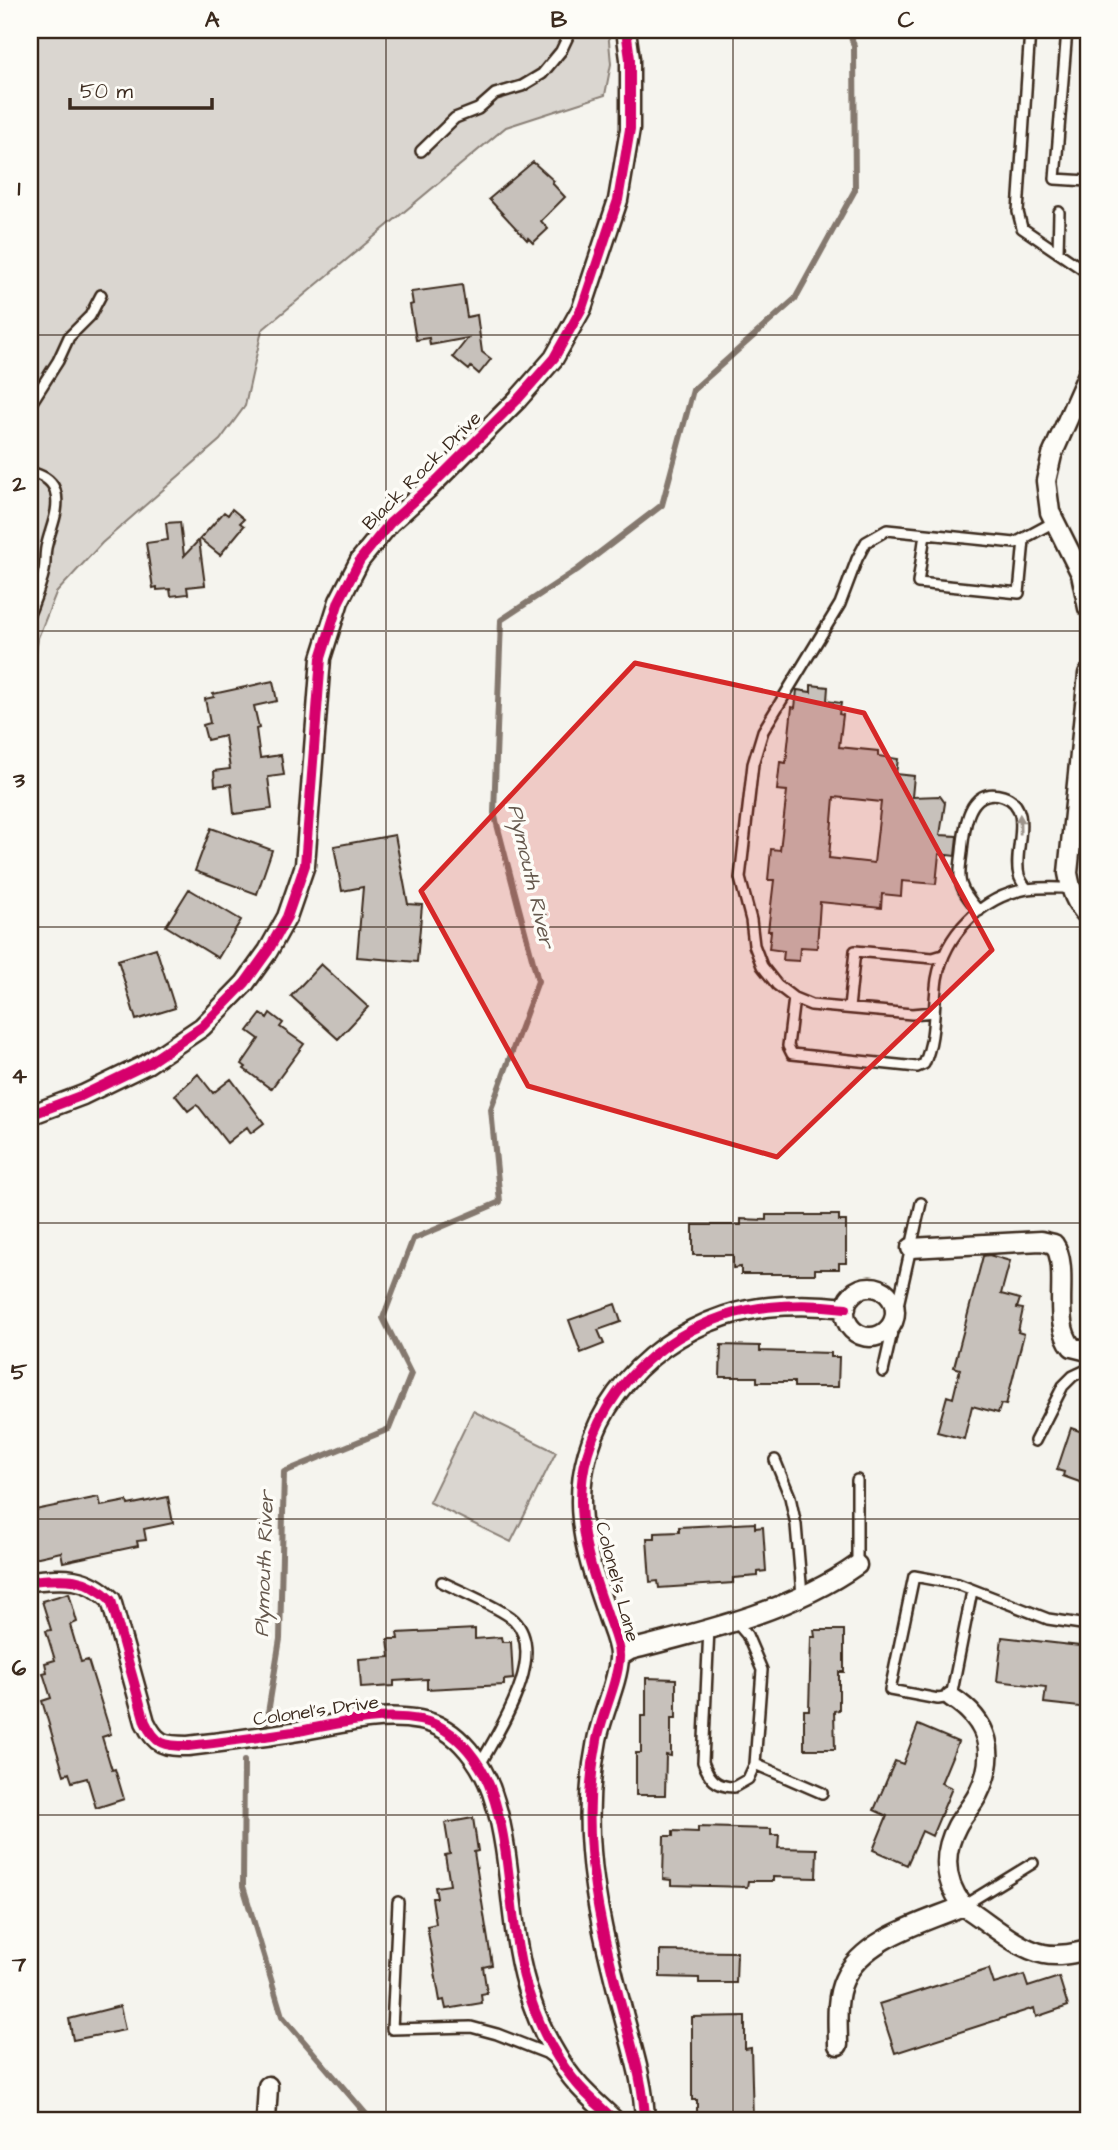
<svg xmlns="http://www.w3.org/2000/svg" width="1118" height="2150" viewBox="0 0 1118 2150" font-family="'Architects Daughter',sans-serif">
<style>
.green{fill:#dad6d0;stroke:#8a8077;stroke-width:2}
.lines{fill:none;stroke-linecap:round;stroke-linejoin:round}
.stream{stroke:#84786e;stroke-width:6}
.building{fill:#c7c1bb;stroke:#3b2a1e;stroke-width:2;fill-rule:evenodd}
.service-casing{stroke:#3b2a1e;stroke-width:14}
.minor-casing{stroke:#3b2a1e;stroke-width:23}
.service{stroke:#fdfcf7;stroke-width:9}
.minor{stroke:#fdfcf7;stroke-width:18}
.cycleway-casing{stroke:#fdfcf7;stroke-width:15}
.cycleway{stroke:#d6006c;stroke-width:10}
.oneway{fill:#9c938a}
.marked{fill:#d62828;fill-opacity:0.2;stroke:#d62828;stroke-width:5;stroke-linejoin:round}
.grid{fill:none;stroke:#3b2a1e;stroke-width:2;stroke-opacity:0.55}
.labels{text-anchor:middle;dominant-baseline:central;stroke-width:7;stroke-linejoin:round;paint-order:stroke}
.street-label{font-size:19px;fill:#3b2a1e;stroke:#fdfcf7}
.water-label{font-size:21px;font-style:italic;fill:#65584d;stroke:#fdfcf7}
.neatline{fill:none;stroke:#3b2a1e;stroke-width:2.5}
.grid-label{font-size:23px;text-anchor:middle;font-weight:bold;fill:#3b2a1e}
</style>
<rect width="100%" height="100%" fill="#f5f4ee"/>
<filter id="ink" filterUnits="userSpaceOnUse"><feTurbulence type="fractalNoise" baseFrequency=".0143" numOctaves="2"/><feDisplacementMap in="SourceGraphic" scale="14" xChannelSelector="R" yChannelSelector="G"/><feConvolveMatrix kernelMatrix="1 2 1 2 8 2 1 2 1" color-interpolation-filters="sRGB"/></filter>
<g filter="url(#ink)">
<path class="green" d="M30,30H608L611,64L605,95L506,127L262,330L245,406L220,440L102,543L56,593L38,638L30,697Z
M473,1411L556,1452L511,1542L429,1502Z"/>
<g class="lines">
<path class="stream" d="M266,1725L280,1639L284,1472L389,1429L411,1374L383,1318L413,1239L500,1202L491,1109L538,981L494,813L501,620L577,570L662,505L693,390L795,299L855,190L854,46L849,30
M244,1761L243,1886L282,2016L371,2120"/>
</g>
<path class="building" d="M533,162L554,181L552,183L565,197L541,221L548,229L533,243L528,238L527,240L489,199Z
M462,285L467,317L477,315L482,352L491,359L479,374L471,367L469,370L453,357L468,338L430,345L429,338L416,340L410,305L413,304L411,292Z
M232,509L244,519L240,523L244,526L220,555L200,539L224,512L228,515Z
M180,522L184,556L199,540L205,585L187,587L188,594L171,596L170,589L157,590V587L153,588L146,543L168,540L166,523Z
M273,681L277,701L254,706L259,728L256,729L260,758L281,755L284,775L268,777L272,809L234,814L231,784L215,786L214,771L230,769L225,736L207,740L203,725L210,723L205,699L214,697L213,694Z
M811,685L828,687L827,701L841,703L839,714L843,715L839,747L878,751V756L898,759L896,774L914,776L912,797L940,796L945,803L940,835L957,836L955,856L939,854L936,884L902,881L901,896L882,894L881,908L820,902L817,948L800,947L799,961L783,960L784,951L769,949L771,931H768L774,880H768L771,849L780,850L787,791L777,790L780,762L786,763L792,707L795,708L797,690L811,692ZM834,797L881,802L874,863L829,858Z
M211,828L272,850L257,894L195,871Z
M395,835L408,904L422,905L417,962L357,957L363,887L342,891L334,846Z
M189,889L241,920L218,958L166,926Z
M156,948L175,1008L136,1020L118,960Z
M321,964L368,1007L338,1039L291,996Z
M270,1013L283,1023L280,1027L304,1044L271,1089L244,1069L246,1067L242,1064L259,1039L248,1031L261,1014L267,1018Z
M198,1074L213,1093L231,1079L264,1123L251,1133L247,1127L227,1143L199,1107L196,1105L188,1111L175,1095Z
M766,1215H839V1221H846V1263H839V1269H815V1274H741V1267L733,1268V1255H693V1225H741V1219L766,1220Z
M989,1255L1010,1261L1001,1294L1020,1299L1017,1308L1023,1309L1018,1332L1024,1334L1006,1405L1001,1404L998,1413L972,1406L964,1439L937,1432L947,1396L953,1398L960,1369L954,1367L983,1256Z
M615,1304L621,1322L598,1330L604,1344L581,1353L569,1320Z
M721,1345L760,1346V1351L831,1353V1357H839L838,1387H794V1382H757V1377H720Z
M1071,1428L1088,1434V1485L1063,1476L1064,1472L1057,1470Z
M99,1497L101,1506L127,1501L128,1505L168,1497L173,1523L144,1529L146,1540L137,1541L138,1546L63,1562L61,1552L34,1558L33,1554L30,1555V1511Z
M755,1523V1528L763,1527L766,1571L758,1572V1576L733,1578V1583L659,1588L658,1581L650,1582L647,1538H655V1533L679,1532V1527Z
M69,1593L77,1622L70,1625L81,1662L88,1660L111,1734L102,1737L112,1770L115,1769L124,1799L96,1808L87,1778L72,1782L69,1773L64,1775L42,1701L51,1698L43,1673L47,1672L45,1663L55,1660L46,1631L51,1630L42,1601Z
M475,1629V1639L501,1637L502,1642H511L513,1679L504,1680V1685L427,1689V1679L394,1681V1686L361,1688L359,1659L390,1657L388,1639H398L397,1633Z
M814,1630H844V1672H839V1710L834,1711L835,1749H804V1710H809L811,1637H815Z
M1002,1637L1088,1647V1708L1044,1703L1046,1687L997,1681Z
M646,1678L676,1679V1718H671V1756L666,1755L665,1795H636V1753H641V1716H646Z
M918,1725L958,1742L941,1783L952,1788L932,1836L922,1831L907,1865L873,1850L887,1816L874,1810L895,1761L903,1764Z
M473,1818L478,1851L474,1852L492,1965L483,1967L487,1993L481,1994L482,2003L446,2009L444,2000L440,2001L427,1926L436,1924L432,1898H437L435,1887L450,1885L445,1855L450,1854L445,1823Z
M698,1827L771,1829V1835H779L778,1848L817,1849L816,1878L773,1877V1881H748L747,1887L671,1885V1880L663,1879L664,1836H673V1831L698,1832Z
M660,1951L737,1952L736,1983H699V1978L660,1977Z
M989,1969L994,1984L1024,1975L1028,1987L1059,1977L1068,2006L1036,2017L1034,2008L895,2053L879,2004Z
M120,2006L125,2030L73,2040L69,2019Z
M745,2016V2049L751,2048L753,2120H697V2100H692V2017Z"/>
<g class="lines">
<defs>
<path id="service" d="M1030,30L1018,212L1022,228L1088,273
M1067,30L1055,179L1088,181
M421,151L455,118L478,109L495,94L522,86L542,74L561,51L571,30
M1058,253L1059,212
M30,405L58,361L69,337L90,316L101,295
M30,472C41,475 51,479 55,490C61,508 51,527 47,544C44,553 46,562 44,571C41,585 35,599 30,612
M925,534L918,583L1019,593L1024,540
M979,911C972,903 964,894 961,884C958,874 961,862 962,852C964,829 968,785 1003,796C1036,807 1012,852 1019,875C1020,880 1024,885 1027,889
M794,998L788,1046L792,1054L917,1067L924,1064C936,1038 933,1007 937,979C945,934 982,897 1027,889C1042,887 1056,888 1070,888
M849,1008L855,951L933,958L943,955
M934,1012L912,1014L811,1005L794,998L777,985L762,966L754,945L751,920L740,878L753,764L763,731L840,604L857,559L866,542L887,530L1015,543L1054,522
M883,1372L921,1203
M1035,1441L1063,1386L1073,1376L1088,1369
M775,1460L790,1497L796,1525L802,1595
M857,1480V1565
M442,1582C458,1590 503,1609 514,1620C549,1656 498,1731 480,1765
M972,1591L951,1697L938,1699L890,1690L914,1576L958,1584L1048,1619L1088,1625
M709,1628L703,1762C709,1778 716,1787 734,1787L748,1779L755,1764L762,1670L747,1635L735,1621
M755,1764L822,1793
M398,1902L392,2029L471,2027L497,2034L546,2053L554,2059
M963,1906L1033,1863"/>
<path id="minor" d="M1088,374L1052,455L1046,481L1050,512L1081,574L1088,608
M1088,674L1068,873C1071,890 1075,904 1088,916
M30,1115L83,1095L147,1064L202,1027L245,983L268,951L287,917L305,865L321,658L339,601L360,560L390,523L431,486L518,399L554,358L582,308L618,200L630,129V59L626,30
M911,1248L1041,1241L1054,1244C1071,1269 1050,1321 1072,1347L1088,1351
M845 1312a25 25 0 1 1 50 0a25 25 0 1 1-50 0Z
M30,1581C63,1578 85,1575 111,1600L145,1722C156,1745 164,1746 188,1746C224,1742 259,1737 293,1732C334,1725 378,1712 420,1720C458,1727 485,1766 495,1802C514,1866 508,1936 531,2000C541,2030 558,2063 580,2087C591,2099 603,2109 614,2120
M620,1656L630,1650C705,1631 794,1610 857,1565
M963,1906C988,1921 1015,1948 1044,1954C1059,1957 1074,1953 1088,1950
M838,2045C838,2025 835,1999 844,1980C863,1938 923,1923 963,1906C944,1881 942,1854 957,1826C963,1815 972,1806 978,1794C998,1754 989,1721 951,1697
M266,2120L268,2086
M645,2120C644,2085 633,2051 624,2017C610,1962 595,1907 591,1851C588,1815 590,1775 597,1740C602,1714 618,1682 619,1658C620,1646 612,1629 608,1617C597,1585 585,1554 582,1520C572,1426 637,1345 725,1316C762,1304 807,1303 846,1308"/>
</defs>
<use href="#service" class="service-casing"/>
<use href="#minor" class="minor-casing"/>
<use href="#service" class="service"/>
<use href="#minor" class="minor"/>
<defs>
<path id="cycleway" d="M30,1115L83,1095L147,1064L202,1027L245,983L268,951L287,917L305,865L321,658L339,601L360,560L390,523L431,486L518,399L554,358L582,308L618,200L630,129V59L626,30
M30,1581C63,1578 85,1575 111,1600L145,1722C156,1745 164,1746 188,1746C224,1742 259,1737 293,1732C334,1725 378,1712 420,1720C458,1727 485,1766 495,1802C514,1866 508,1936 531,2000C541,2030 558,2063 580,2087C591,2099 603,2109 614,2120
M645,2120C644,2085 633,2051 624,2017C610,1962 595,1907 591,1851C588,1815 590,1775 597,1740C602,1714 618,1682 619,1658C620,1646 612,1629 608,1617C597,1585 585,1554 582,1520C572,1426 637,1345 725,1316C762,1304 807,1303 846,1308"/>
</defs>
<use href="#cycleway" class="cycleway-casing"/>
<use href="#cycleway" class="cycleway"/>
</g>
<defs><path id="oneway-solid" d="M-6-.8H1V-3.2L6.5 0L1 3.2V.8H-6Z" transform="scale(1.75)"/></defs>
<use class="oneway" href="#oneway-solid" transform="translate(1020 824) rotate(-91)"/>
</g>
<path class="marked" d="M635,663L864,713L992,950L777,1157L528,1086L421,891Z"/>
<path class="grid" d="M386,30V2120M733,30V2120M30,335H1088M30,631H1088M30,927H1088M30,1223H1088M30,1519H1088M30,1815H1088"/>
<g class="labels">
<g class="street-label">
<text transform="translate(422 471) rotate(-45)">Black Rock Drive</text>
<text transform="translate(617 1582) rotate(75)">Colonel's Lane</text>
<text transform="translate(316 1711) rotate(-8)">Colonel's Drive</text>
</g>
<g class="water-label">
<text transform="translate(531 876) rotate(77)">Plymouth River</text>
<text transform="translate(264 1564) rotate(-88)">Plymouth River</text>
</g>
</g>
<rect width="1118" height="2150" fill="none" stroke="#fdfcf7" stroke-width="77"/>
<path d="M70 98v10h142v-10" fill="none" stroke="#3b2a1e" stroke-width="3.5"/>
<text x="80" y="98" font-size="21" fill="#3b2a1e" stroke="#fdfcf7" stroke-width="5" paint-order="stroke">50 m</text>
<rect x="38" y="38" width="1042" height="2074" class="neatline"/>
<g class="grid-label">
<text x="212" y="27">A</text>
<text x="559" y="27">B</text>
<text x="906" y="27">C</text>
<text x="19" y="195">1</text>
<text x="19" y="491">2</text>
<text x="19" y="787">3</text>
<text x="19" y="1083">4</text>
<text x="19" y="1379">5</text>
<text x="19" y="1675">6</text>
<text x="19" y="1971">7</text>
</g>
</svg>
